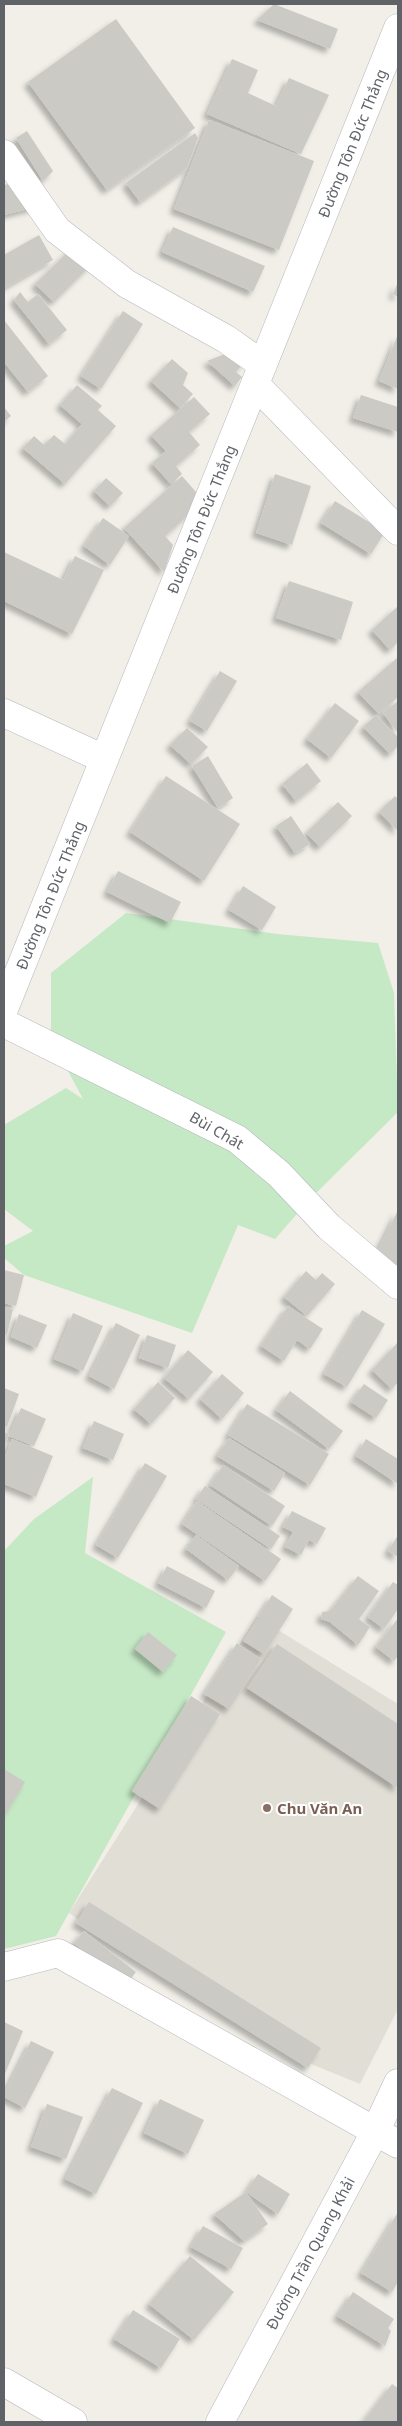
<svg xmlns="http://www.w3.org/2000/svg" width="402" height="2426" viewBox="0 0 402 2426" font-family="'Noto Sans',sans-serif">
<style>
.education{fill:#e1ded6}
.green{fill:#c5e8c5}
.building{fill:#cccac5;filter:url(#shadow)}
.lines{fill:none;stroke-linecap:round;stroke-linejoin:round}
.minor-casing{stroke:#b5b8bc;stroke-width:29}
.minor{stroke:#fff;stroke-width:28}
.education-dot{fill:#8d6e63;stroke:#fff;stroke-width:2}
.labels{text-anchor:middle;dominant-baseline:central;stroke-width:4;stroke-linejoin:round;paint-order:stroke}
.street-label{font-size:15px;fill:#5f6368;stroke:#fff}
.education-label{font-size:15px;font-weight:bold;fill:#785e54;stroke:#fff;text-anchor:start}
</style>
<defs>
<filter id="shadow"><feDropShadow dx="-4.5" dy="4.5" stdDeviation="2.5" flood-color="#0004"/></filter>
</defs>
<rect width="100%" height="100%" fill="#f1efe8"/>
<path class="education" d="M257,1617L398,1704V2009L360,2084L299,2059L146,1965L69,1913Z"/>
<path class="green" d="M126,913L277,934L378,943L394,993L398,1112L310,1199L275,1239L238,1225L192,1333L24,1275L4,1258V1246L33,1231L4,1209V1125L66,1088L83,1099L51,1039V973Z
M93,1477L85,1553L226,1632L56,1936L4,1949V1551L34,1519Z"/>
<path class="building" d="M274,4L338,29L330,49L257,20Z
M116,19L195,128L107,190L28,82Z
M232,59L258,70L248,93L276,106L289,78L329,95L301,154L207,114Z
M209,120L314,161L279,250L174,209Z
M27,131L53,171L43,181L16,138Z
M195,133L198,138L187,168L140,202L126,183Z
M36,178L43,205L4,215V185Z
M173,227L265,266L253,292L162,252Z
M39,235L53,260L4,288V255Z
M76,244L94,262L54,302L35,284Z
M398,282V297L393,294Z
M20,292L28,302L38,294L67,330L49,344L14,300Z
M123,311L143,324L101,389L81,376Z
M4,320L48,376L28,392L4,362Z
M398,334V389L379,381Z
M254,351L236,372L242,377L235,386L207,361L230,352Z
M172,359L188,373L183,385L193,394L180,408L151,381Z
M77,385L102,406L98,410L116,426L65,484L23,448L34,436L44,445L54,435L65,444L82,424L60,405Z
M361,395L398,407V432L353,418Z
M194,397L210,414L189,432L200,445L176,466L182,474L171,484L152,463L166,451L151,435Z
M4,407L11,416L4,422Z
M275,474L311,486L292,545L256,533Z
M182,476L204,501L165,536L173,545L164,572L124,528Z
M106,478L123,493L110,506L94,491Z
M335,501L385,532L371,554L321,523Z
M103,518L129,536L110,565L84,546Z
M4,552L63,580L75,556L104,570L72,634L4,601Z
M289,581L353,602L341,640L276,618Z
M398,606V642L390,650L372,630Z
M398,657V697L379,714L358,692Z
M220,671L237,681L207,731L190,721Z
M398,701V733L383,713Z
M335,703L359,721L331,758L307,739Z
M376,715L398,737V746L390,754L363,727Z
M187,728L208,747L191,764L170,745Z
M208,756L233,798L218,808L192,766Z
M307,763L321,781L296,801L282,784Z
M166,776L240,824L204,881L130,832Z
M395,796L398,799V831L379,812Z
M338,802L352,816L320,847L306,833Z
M291,816L310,844L295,853L276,826Z
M118,871L181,902L170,923L107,892Z
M243,886L276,907L262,930L229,910Z
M398,1210V1273L373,1260Z
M4,1270L24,1275L16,1306L4,1303Z
M306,1271L316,1280L322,1273L335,1284L307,1316L284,1297Z
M288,1306L323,1329L310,1349L297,1340L284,1361L261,1346Z
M4,1307L13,1309L7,1335L4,1334Z
M362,1310L385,1324L347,1387L324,1374Z
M73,1313L103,1326L83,1371L54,1359Z
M19,1314L47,1325L37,1348L11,1337Z
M116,1323L140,1335L114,1389L89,1376Z
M147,1335L176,1345L168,1368L139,1358Z
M398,1342V1382L392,1389L372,1370Z
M188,1350L213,1372L189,1399L164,1378Z
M222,1374L244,1393L222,1419L200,1399Z
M158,1382L175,1398L151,1424L134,1409Z
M364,1384L388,1400L376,1418L351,1402Z
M4,1388L19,1394L7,1427L4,1426Z
M290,1391L343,1431L329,1449L276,1410Z
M247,1404L329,1454L310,1485L228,1435Z
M21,1408L46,1419L34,1446L9,1436Z
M94,1421L124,1434L113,1460L83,1448Z
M4,1432L9,1434L4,1448Z
M229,1438L285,1473L274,1491L217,1456Z
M12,1439L53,1456L36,1497L4,1484V1460Z
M366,1439L398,1459V1484L356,1456Z
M145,1463L167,1476L118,1558L96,1545Z
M223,1465L285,1506L272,1526L210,1485Z
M205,1486L280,1536L271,1549L196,1499Z
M197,1501L281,1559L265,1581L182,1524Z
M292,1511L326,1528L317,1544L309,1540L301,1555L285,1547L293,1532L283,1527Z
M196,1535L239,1566L228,1580L186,1549Z
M398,1535V1557L388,1551Z
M167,1566L215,1591L206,1608L158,1583Z
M358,1576L379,1591L359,1619L370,1627L358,1645L330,1622L321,1619L322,1612L330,1611Z
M393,1582L398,1585V1609L384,1629L368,1617Z
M272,1595L293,1609L264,1654L243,1641Z
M398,1618V1656L394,1661L376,1647Z
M148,1632L177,1655L163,1672L135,1649Z
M237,1643L261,1659L229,1709L204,1694Z
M277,1644L398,1724V1788L247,1688Z
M191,1696L220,1714L160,1809L132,1791Z
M4,1769L25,1782L4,1817Z
M89,1902L321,2048L308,2068L76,1923Z
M84,1931L136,1972L125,1986L74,1943Z
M4,2022L23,2031L4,2076Z
M31,2041L54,2052L25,2108L4,2097V2094Z
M112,2088L143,2103L96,2194L65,2179Z
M160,2099L204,2120L188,2154L144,2133Z
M47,2104L83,2117L66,2159L31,2147Z
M258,2174L290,2194L278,2214L246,2192L268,2224L244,2241L214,2214L246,2192Z
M398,2212V2282L392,2292L361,2273Z
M203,2226L243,2248L231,2269L191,2247Z
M190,2256L234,2292L194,2340L149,2304Z
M353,2292L394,2319L388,2328L391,2331L385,2346L337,2316Z
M133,2310L180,2339L161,2368L114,2339Z
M392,2384L398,2388V2422H363Z"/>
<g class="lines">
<defs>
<path id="minor" d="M4,154L57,230L127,284L226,339L263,365
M255,384L398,531
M4,713L104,759
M4,1009L398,28
M4,1023L237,1139L279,1174L329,1227L398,1285
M4,1967L58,1953L398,2144
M4,2382L73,2422
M220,2422L375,2132L398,2083"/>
</defs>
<use href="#minor" class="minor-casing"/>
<use href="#minor" class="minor"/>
</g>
<circle class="education-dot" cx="267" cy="1808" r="5"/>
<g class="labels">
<g class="street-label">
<text transform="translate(352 143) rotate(-68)">Đường Tôn Đức Thắng</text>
<text transform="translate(201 519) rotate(-68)">Đường Tôn Đức Thắng</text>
<text transform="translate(50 895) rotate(-68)">Đường Tôn Đức Thắng</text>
<text transform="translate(217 1130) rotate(30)">Bùi Chát</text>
<text transform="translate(310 2253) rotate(-62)">Đường Trần Quang Khải</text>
</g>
<g class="education-label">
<text x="277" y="1808">Chu Văn An</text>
</g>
</g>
<rect width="402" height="2426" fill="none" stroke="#5f6368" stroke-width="10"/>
</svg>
